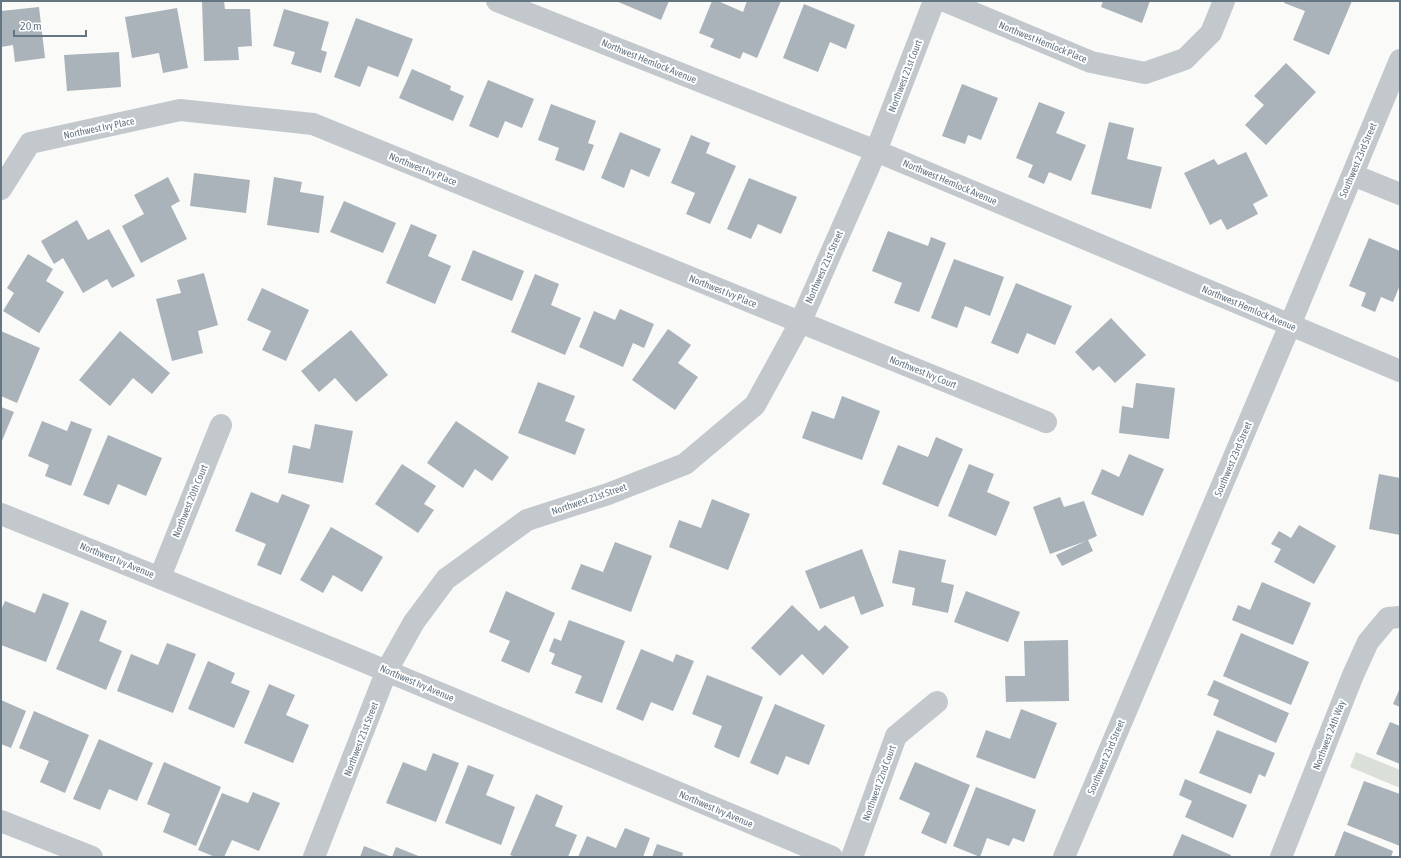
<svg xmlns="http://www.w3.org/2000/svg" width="1401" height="858" viewBox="0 0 1401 858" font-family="'Asap Condensed',sans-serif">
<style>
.green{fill:#dadfd7}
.building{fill:#aab3b9}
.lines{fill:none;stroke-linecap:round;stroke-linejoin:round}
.minor{stroke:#c3c8cc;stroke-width:22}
.labels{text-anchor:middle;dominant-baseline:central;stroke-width:4;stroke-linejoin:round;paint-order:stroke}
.street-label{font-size:10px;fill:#657683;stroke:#fff}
</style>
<rect width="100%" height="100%" fill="#fafaf8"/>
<path class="green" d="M1356,752L1400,770V788L1350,767Z"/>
<path class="building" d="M202,1H224L225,9H250L252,46L238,47L239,60L204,61Z
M616,1H669L661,20Z
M712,1H718L743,12L747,1H781L757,58L743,52L740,59L710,47L714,39L699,33Z
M1103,1H1150L1142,23L1101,7Z
M1285,1H1352L1329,55L1293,40L1305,11L1284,3Z
M804,4L855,25L846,49L830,42L818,72L783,58Z
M39,7L45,58L15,62L13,45L1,47V11Z
M177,8L188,68L163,73L159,53L132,58L125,17Z
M284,9L329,22L321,50L327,52L321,73L291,64L295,52L273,46Z
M356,18L413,39L398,77L368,66L360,87L334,77Z
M119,52L121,87L67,91L64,55Z
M1286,63L1316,92L1266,145L1245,125L1264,105L1254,96Z
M412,69L451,86L450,90L464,96L453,121L399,98Z
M488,80L534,99L522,128L505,121L498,138L469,126Z
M962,84L998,98L981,140L968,135L965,144L942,136Z
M1039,102L1065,112L1056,133L1086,145L1071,181L1049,172L1044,184L1028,177L1033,165L1016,158Z
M551,104L596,121L588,143L594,145L584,171L555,160L559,148L538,140Z
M1109,122L1134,128L1127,159L1162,167L1151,209L1091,194Z
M620,132L661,149L649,177L631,169L624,188L601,178Z
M691,135L710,143L706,153L736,166L710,224L686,214L695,193L671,183Z
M1246,152L1268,196L1253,204L1258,214L1227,230L1221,219L1210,225L1184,173L1214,159L1218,165Z
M194,173L250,180L246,213L190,206Z
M168,177L180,201L171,206L187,239L141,263L122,226L144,214L134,195Z
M274,177L302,182L300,192L324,196L319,233L267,225Z
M749,178L797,197L781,234L758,224L751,239L727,229Z
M344,201L396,223L383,253L330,232Z
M77,220L88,240L109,229L135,276L112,288L107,279L83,293L63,258L54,264L41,241Z
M411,224L437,235L428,256L451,266L435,304L386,283Z
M888,231L928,246L931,237L946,243L919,312L894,303L902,283L872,271Z
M1369,238L1400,251V285L1393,302L1381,297L1375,312L1361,306L1366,293L1349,286Z
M473,250L524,271L512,301L461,280Z
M28,254L53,269L46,281L64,292L39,333L3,311L14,293L7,288Z
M954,259L1004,277L990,316L965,306L957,328L931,318Z
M204,273L218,325L198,331L203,353L172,361L156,299L181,293L177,280Z
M535,274L559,284L551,305L581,318L565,355L511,332Z
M1016,283L1072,306L1055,345L1027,333L1018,354L991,343Z
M262,288L309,310L286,361L262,350L271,331L247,320Z
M620,309L654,324L644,348L633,343L623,367L579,347L594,311L615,320Z
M1111,318L1146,355L1115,383L1099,366L1093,371L1075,352Z
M668,329L691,345L678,363L698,377L675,410L632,380Z
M351,330L388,375L356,402L335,378L319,392L301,371Z
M1,331L40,348L17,403L1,396Z
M120,331L170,373L152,394L133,378L110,406L79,380Z
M538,382L575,396L565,421L585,429L575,455L518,433Z
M1136,383L1175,388L1169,439L1119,433L1122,406L1133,408Z
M842,396L880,411L862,460L802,438L812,411L834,419Z
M1,407L14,412L1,443Z
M42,421L67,431L71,421L92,429L71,486L45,476L49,465L28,456Z
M456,421L509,457L492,481L475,469L463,488L427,463Z
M315,424L353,431L343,483L288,473L293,445L310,449Z
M108,435L162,458L146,496L118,484L109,505L83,495Z
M936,437L963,449L938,507L882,484L898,445L928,457Z
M1129,454L1164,469L1143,516L1091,494L1102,469L1119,477Z
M402,464L436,486L424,504L434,510L418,533L375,504Z
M969,464L994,474L987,492L1010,502L996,536L948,516Z
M1379,474L1400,478V535L1369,529Z
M251,492L278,503L282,494L310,505L281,575L257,565L266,544L235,531Z
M1060,497L1064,507L1084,501L1097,536L1088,540L1093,551L1062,566L1056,555L1086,541L1050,554L1033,507Z
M712,499L750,514L728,570L669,547L679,520L701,528Z
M1299,525L1336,546L1314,584L1274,562L1281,549L1271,544L1279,531L1291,538Z
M331,527L383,557L362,592L333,575L323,593L300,580Z
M615,542L652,556L631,612L571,589L581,564L603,572Z
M862,549L884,606L861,615L854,596L820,609L805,571Z
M899,550L946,560L941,582L954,585L948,613L912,605L915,588L892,583Z
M1262,582L1311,603L1293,645L1232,620L1238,605L1250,610Z
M506,591L555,613L529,673L501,661L510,641L489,632Z
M966,591L1020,612L1008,642L954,622Z
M43,593L69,603L46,662L1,645V610L5,601L35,613Z
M792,605L819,631L825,625L849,647L823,675L802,654L780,676L751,648Z
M81,610L107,621L99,641L122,651L106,690L56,669Z
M569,620L625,641L602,703L575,693L582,676L551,664L555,654L549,651L554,638L561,641Z
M1241,633L1309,662L1291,705L1223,676Z
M1068,640L1069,701L1006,702L1005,676H1025L1024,641Z
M167,643L196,654L173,713L117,691L131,654L158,665Z
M641,649L673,662L676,654L694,661L673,711L651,702L643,721L616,709Z
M208,661L235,673L231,683L250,691L234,728L188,709Z
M707,675L763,697L739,758L714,747L722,726L692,714Z
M1214,680L1289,713L1276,743L1213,715L1219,700L1207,695Z
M269,684L295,695L286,715L309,725L293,763L244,743Z
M1400,688V707L1393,704Z
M1,700L26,711L11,748L1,744Z
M775,704L825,725L809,765L786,756L778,775L750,763Z
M1021,709L1057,723L1035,779L976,757L986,730L1010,739Z
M34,711L89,735L65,793L40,782L49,761L19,748Z
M1390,722L1400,726V764L1376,754Z
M1217,730L1275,753L1265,777L1259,774L1251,794L1199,773Z
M99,739L153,763L137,801L109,789L100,810L73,799Z
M433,753L459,763L436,822L386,803L403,762L426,771Z
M164,762L221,787L196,846L163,832L170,814L147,804Z
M915,762L970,785L946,844L921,833L930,813L899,799Z
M468,765L494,775L486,795L515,807L501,845L445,823Z
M1185,779L1247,805L1233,838L1185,817L1192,801L1179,795Z
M1364,781L1400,794V846L1347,825Z
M976,787L1036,810L1024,842L1013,838L1009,846L987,838L980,857L953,846Z
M253,792L280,803L259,851L232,840L224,857H215L198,850L222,793L248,803Z
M536,794L563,806L555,826L577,835L568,857H516L510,855Z
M625,828L650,838L643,857H578L587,836L616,848Z
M1344,831L1393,851L1391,857H1334Z
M1182,834L1231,855L1230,857H1172Z
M657,844L683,853L682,857H652Z
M364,846L392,857L396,847L421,857H360Z"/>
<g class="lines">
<path class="minor" d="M497,1L876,151L1400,371
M945,1L1091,62L1145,73L1185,59L1211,33L1224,1
M1353,175L1400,194
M1,189L30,143L180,110L313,124L1046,422
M1,514C279,625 555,741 832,857
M160,577L221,425
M1,821L92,857
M314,857L387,670L414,622L446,579L527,520L608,494L685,464L755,405L800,323L876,151L934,1
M852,857L896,736L937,702
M1064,857L1290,325L1400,60
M1281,857L1353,675L1368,642L1388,618L1400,617"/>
</g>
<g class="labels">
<g class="street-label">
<text transform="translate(1043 42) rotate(22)">Northwest Hemlock Place</text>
<text transform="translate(649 61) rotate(22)">Northwest Hemlock Avenue</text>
<text transform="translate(905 76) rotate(-69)">Northwest 21st Court</text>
<text transform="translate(99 128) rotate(-12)">Northwest Ivy Place</text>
<text transform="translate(1358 160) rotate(-67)">Southwest 23rd Street</text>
<text transform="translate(423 169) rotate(22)">Northwest Ivy Place</text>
<text transform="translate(950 182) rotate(23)">Northwest Hemlock Avenue</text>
<text transform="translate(824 267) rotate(-66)">Northwest 21st Street</text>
<text transform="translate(723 291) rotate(22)">Northwest Ivy Place</text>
<text transform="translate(1249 308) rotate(23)">Northwest Hemlock Avenue</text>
<text transform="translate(923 372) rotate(22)">Northwest Ivy Court</text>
<text transform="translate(1233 459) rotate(-67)">Southwest 23rd Street</text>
<text transform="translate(589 499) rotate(-19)">Northwest 21st Street</text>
<text transform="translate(190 501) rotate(-68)">Northwest 20th Court</text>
<text transform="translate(117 560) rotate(22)">Northwest Ivy Avenue</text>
<text transform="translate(417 683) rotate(23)">Northwest Ivy Avenue</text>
<text transform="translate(1329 735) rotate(-69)">Northwest 24th Way</text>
<text transform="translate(361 739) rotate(-69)">Northwest 21st Street</text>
<text transform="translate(1106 757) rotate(-67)">Southwest 23rd Street</text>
<text transform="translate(879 783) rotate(-70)">Northwest 22nd Court</text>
<text transform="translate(716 809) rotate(23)">Northwest Ivy Avenue</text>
</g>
</g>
<rect width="1401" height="858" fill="none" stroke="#657683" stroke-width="4"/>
<path d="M14 30v6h72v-6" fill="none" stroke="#657683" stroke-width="2"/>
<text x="20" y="30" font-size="12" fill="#657683" stroke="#ffffff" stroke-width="3" paint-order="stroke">20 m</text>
</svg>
